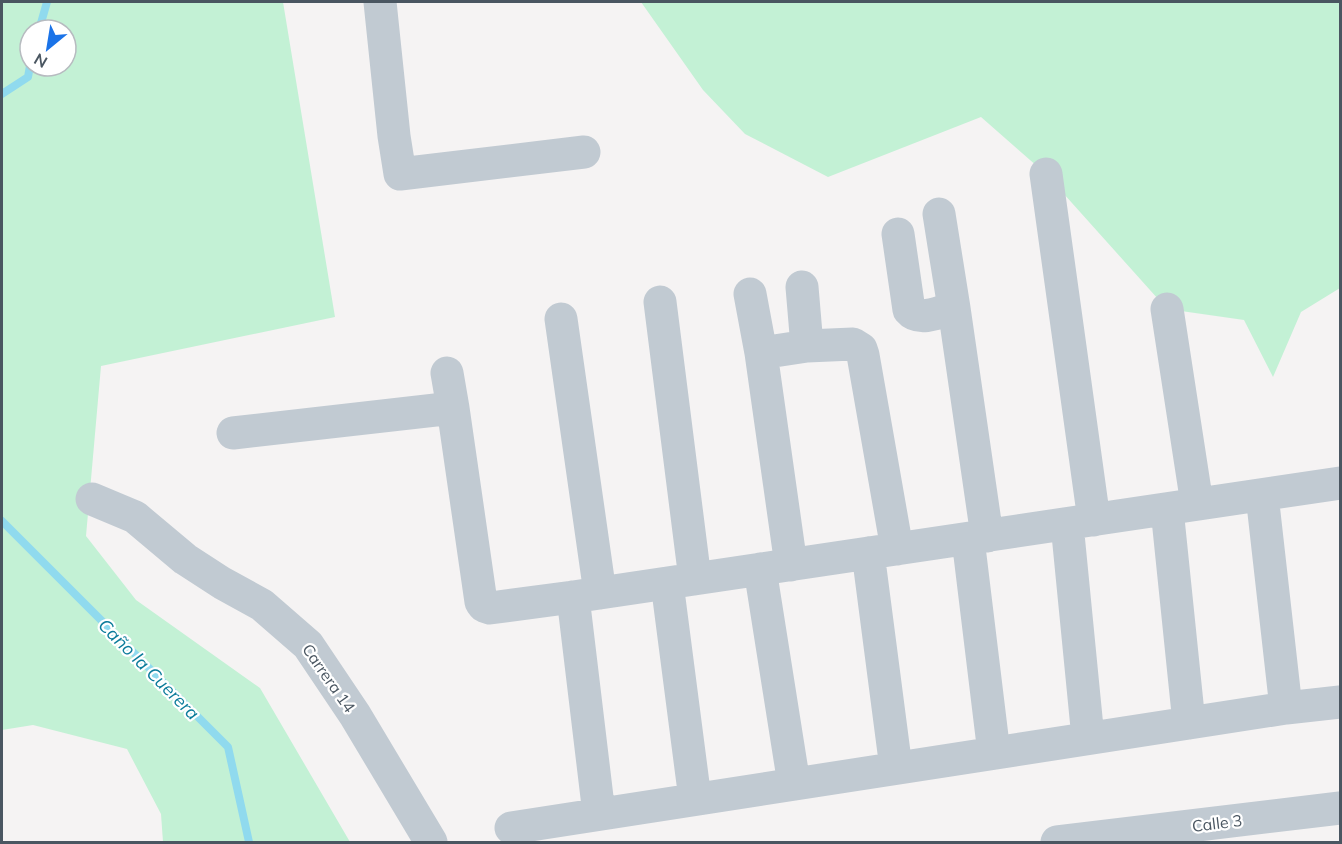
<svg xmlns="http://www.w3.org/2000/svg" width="1342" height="844" viewBox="0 0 1342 844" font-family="Mulish,sans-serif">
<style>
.green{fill:#c3f1d5;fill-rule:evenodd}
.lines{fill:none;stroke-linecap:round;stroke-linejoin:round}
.stream{stroke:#90daee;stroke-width:8}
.minor{stroke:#c1cad2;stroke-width:33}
.labels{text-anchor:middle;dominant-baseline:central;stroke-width:4.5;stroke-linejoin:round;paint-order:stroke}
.street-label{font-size:16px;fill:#4a5661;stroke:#fff}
.water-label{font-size:18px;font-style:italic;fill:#0c7c9b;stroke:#fff}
</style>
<rect width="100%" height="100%" fill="#f5f3f3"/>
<path class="green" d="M2,2H283L335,317L101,366L86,536L136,600L260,688L350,842H163L161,814L127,749L33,725L2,730ZM30,30H66V66H30Z
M641,2H1340V288L1301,312L1273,377L1244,320L1167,309L1046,174L981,117L828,177L745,134L703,90Z"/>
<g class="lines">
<path class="stream" d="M39,30L47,2
M2,94L28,77L30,66
M2,521L228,747L249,842"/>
<path class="minor" d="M380,2L394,136L400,174L584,152
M1046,174L1094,520
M939,214L954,308L987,536
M898,234L909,310C919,322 941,312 954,308
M802,287L807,346
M750,294L761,353L791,565
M660,302L695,579
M1167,309L1197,504
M561,319L600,593
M761,353L807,346L853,344L861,349L863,355L897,549
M447,373L453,408L481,602L484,606L490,608L573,597L1340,483
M233,433L453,408
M1262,495L1286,708
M92,499L135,517L185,559L222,583L262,605L308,645L355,715L431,842
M1167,509L1189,723
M1067,524L1088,738
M968,539L994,753
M868,553L896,768
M760,569L794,784
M667,583L695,799
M573,597L599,814
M511,828L1286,708L1340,702
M1057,842L1340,808"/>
</g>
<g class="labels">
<g class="street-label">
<text transform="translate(329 678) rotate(55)">Carrera 14</text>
<text transform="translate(1217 823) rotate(-7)">Calle 3</text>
</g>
<g class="water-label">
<text transform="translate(149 669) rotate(45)">Caño la Cuerera</text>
</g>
</g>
<rect width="1342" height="844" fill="none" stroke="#4a5661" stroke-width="6"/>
<g transform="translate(48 48) rotate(210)"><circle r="28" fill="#ffffff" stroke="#b7bbc0" stroke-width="1.5"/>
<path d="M0-4.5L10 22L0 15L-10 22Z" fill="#1a73e8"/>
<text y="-9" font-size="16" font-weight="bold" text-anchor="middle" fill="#4a5661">N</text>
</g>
</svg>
